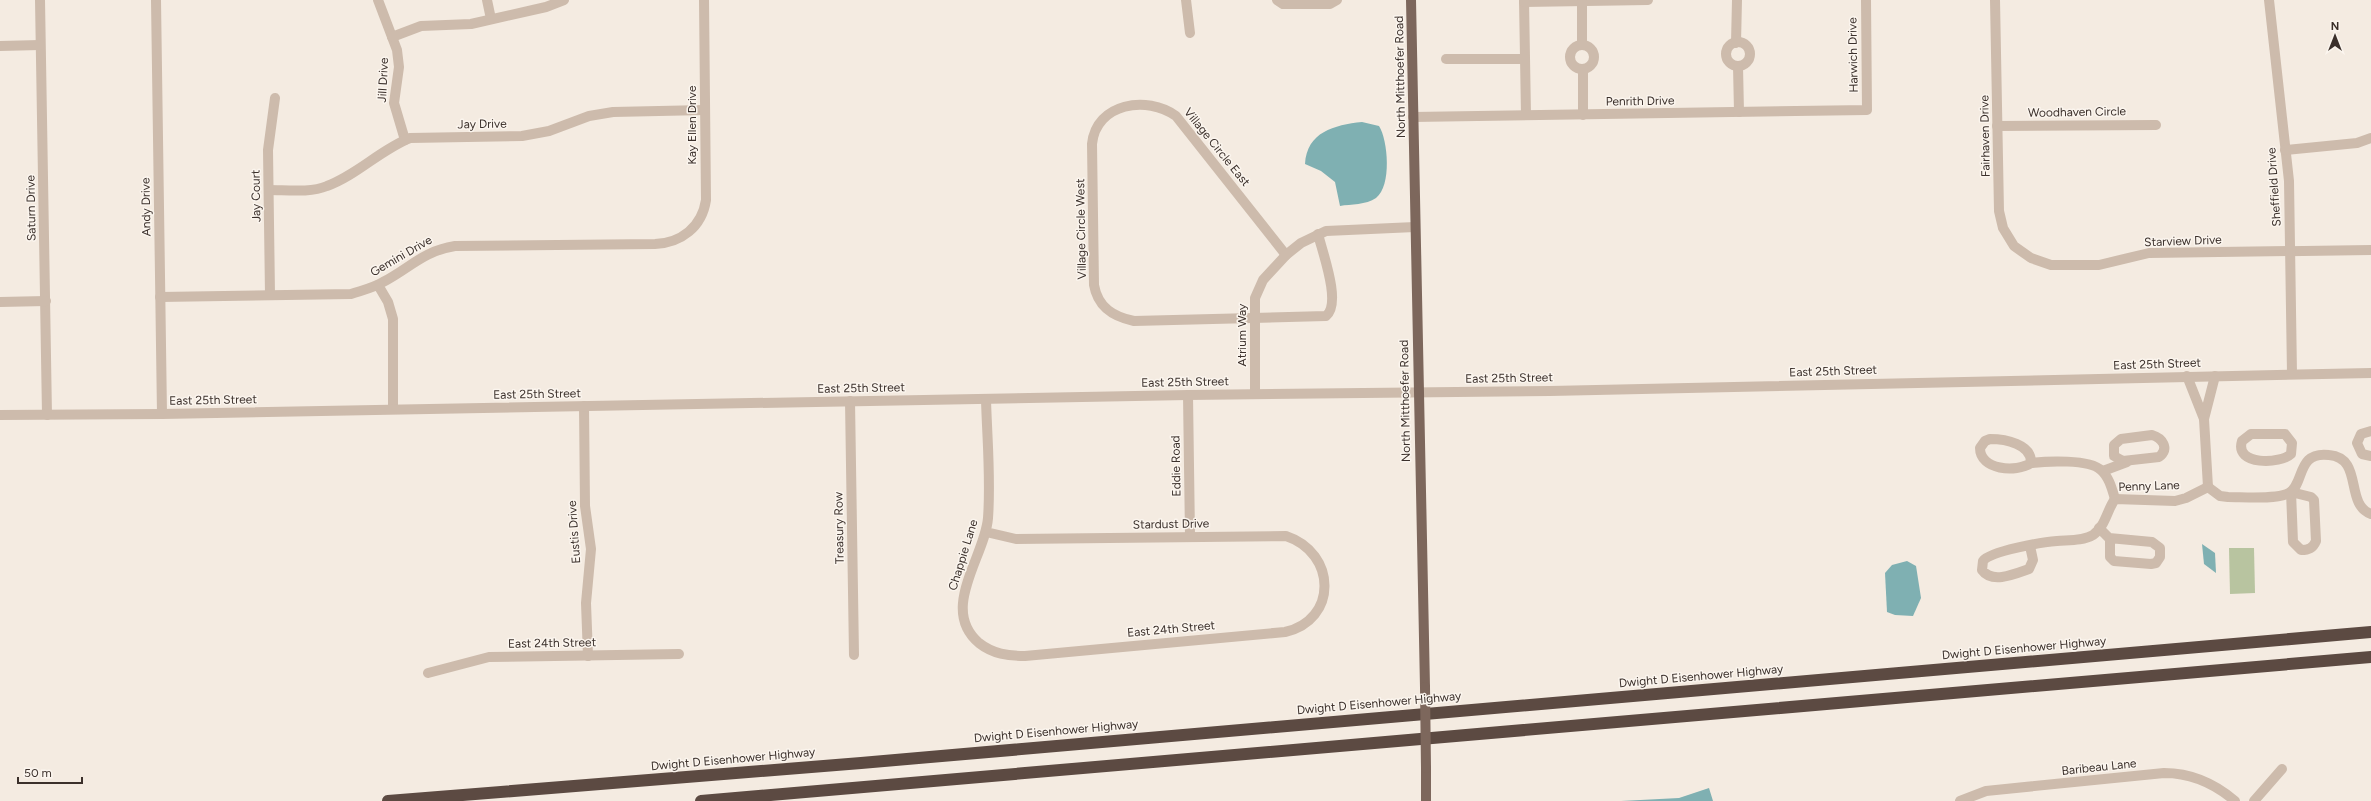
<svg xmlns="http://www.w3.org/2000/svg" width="2371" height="801" font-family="Figtree,sans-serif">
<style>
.green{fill:#b8c4a0}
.water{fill:#7fb0b2}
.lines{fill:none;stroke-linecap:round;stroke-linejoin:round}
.minor{stroke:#cdbbac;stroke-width:10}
.major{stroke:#7d675c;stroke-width:10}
.highway{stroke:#5c4a42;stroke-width:12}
.major-bridge{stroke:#7d675c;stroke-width:10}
.labels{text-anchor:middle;stroke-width:3;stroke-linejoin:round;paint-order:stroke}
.street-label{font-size:12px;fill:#3b302b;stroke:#fbf5ee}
</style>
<rect width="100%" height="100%" fill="#f4ebe1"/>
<!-- green -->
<path class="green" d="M 2229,548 L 2254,548 L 2255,593 L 2230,594 Z"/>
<!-- water -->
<g class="water">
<path d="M 1362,122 L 1379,126 C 1388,140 1392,186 1376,198 C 1366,205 1351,204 1340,206 L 1335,182 L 1321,171 L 1305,164 C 1307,132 1334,125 1362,122 Z"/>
<path d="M 2202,544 L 2215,553 L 2216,573 L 2204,564 Z"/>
<path d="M 1907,561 L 1916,566 L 1921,598 L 1913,616 L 1895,615 L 1887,612 L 1885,573 L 1892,565 Z"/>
<path d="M 1709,788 L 1713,801 L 1621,801 L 1679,798 Z"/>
</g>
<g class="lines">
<!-- minor -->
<g class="minor">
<path d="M 40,0 L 47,415"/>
<path d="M 156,0 L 162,414"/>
<path d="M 378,0 L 397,50 L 399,67 L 394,103 L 405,140"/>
<path d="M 487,0 L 491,19"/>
<path d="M 1186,0 L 1190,33"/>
<path d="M 1277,0 L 1283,4 L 1330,4 L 1337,0"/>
<path d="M 1524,0 L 1526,115"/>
<path d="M 1995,0 L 1999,211 L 2003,228 L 2014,246 L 2031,258 L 2051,265 L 2099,265 L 2149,253 L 2371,250"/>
<path d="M 2269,0 L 2289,181 L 2292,374"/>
<path d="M 1524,2 L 1648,0"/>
<path d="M 392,37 L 421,26 L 471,24 L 546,7 L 564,0"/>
<circle cx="1738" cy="54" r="12"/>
<path d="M 1736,43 L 1737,0"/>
<path d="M 1582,45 L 1582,1"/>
<circle cx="1582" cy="57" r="12"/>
<path d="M 0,46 L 40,45"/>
<path d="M 1446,59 L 1525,59"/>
<path d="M 1738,66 L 1739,112"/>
<path d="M 1583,69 L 1583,115"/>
<path d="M 1413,117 L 1867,110 L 1866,0"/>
<path d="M 1997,126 L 2156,125"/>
<path d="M 2285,150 L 2357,143 L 2371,138"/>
<path d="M 269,190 C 287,190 310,193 327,186 C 357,175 380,150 410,138 L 522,136 L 549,131 L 589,116 L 613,112 L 705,110"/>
<path d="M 1286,255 L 1176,116 C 1147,95 1096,103 1092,144 L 1094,285 C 1098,308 1114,317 1134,321 L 1326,316 C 1342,304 1322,251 1318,234"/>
<path d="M 378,285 L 388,302 L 393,319 L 393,409"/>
<path d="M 270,295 L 268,150 L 275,98"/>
<path d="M 160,297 L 351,294 C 363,290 373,288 383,282 C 410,268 423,251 455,246 L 655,244 C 681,243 702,227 706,200 L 704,0"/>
<path d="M 0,302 L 46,301"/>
<path d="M 2187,376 L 2204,419"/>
<path d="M 1255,394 L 1255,298 L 1263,280 L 1286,255 L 1301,243 L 1326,231 L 1415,227"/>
<path d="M 1188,395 L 1190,536"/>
<path d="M 850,401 L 854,655"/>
<path d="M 584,406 L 585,506 L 591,549 L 586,603 L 588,656"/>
<path d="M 0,415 L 162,414 L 1188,395 L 1550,391 L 2371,373"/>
<path d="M 2371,431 L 2361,434 L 2357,443 L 2362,454 L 2371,456"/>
<path d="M 2251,434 L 2285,434 L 2292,443 L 2291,454 C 2281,464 2234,466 2242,441 Z"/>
<path d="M 2152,435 C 2162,438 2170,448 2159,457 L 2123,461 L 2114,456 L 2114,445 L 2121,439 Z"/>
<path d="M 1990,439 C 2005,439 2032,444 2031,463 C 2016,473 1980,470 1980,448 L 1985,441 Z"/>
<path d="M 2031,463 C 2047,461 2089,459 2101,470 C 2109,477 2112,489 2115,499"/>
<path d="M 2103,471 L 2127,462"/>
<path d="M 2208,487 L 2204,419 L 2215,376"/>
<path d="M 2291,492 L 2311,497 L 2314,500 L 2316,541 C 2313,548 2309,550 2301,550 L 2293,542 Z"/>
<path d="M 2099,528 L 2109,538 L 2152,542 L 2160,548 L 2160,557 L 2156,563 L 2151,564 L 2114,561 L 2110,557 L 2110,538"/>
<path d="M 986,532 L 1016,539 L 1286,536 C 1337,553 1338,620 1285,632 L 1025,656 C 1008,656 993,654 979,643 C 939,609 985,557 988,518 C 991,478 987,438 986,399"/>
<path d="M 2030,546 L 2033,560 L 2029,569 C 2015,574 1992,584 1982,570 L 1983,561 C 1990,551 2043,542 2057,541 C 2068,540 2083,541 2093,535 C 2105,527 2107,510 2115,499 L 2175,501 L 2186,498 L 2208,487 L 2220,496 L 2228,497 C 2244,497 2276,500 2289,493 C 2305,484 2296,451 2329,455 C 2364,458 2344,504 2371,514"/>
<path d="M 428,673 L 489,657 L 679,654"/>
<path d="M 1960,801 L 1986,791 L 2164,773 C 2192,773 2214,783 2235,801"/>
<path d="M 2254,801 L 2282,769"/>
</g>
<!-- major -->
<g class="major">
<path d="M 1411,0 L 1425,687"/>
<path d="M 1426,768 L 1426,801"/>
</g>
<!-- highway -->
<g class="highway">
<path d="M 388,801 L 861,763 L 2371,632"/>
<path d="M 701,801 L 2371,657"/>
</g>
<!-- major-bridge -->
<path class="major-bridge" d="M 1425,687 L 1426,768"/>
</g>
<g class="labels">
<!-- street labels -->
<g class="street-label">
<text transform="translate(1853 55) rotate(-91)" y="4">Harwich Drive</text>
<text transform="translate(1400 77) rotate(-91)" y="4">North Mitthoefer Road</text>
<text transform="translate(383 80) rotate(-87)" y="4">Jill Drive</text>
<text transform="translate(1640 101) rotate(-1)" y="4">Penrith Drive</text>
<text transform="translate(2077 112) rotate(-1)" y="4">Woodhaven Circle</text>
<text transform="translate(482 124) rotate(-1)" y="4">Jay Drive</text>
<text transform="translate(692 125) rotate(-90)" y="4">Kay Ellen Drive</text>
<text transform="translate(1985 136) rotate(-91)" y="4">Fairhaven Drive</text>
<text transform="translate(1217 147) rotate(51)" y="4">Village Circle East</text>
<text transform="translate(2274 187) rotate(-94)" y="4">Sheffield Drive</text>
<text transform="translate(256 196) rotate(-91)" y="4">Jay Court</text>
<text transform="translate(146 207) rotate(-91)" y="4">Andy Drive</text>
<text transform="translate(31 208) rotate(-91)" y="4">Saturn Drive</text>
<text transform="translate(1081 229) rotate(-91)" y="4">Village Circle West</text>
<text transform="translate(2183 241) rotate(-2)" y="4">Starview Drive</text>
<text transform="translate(401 256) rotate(-30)" y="4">Gemini Drive</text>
<text transform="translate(1242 335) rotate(-90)" y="4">Atrium Way</text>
<text transform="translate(2157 364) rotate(-2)" y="4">East 25th Street</text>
<text transform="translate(1833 371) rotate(-2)" y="4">East 25th Street</text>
<text transform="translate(1509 378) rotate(-1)" y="4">East 25th Street</text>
<text transform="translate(1185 382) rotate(-1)" y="4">East 25th Street</text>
<text transform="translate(861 388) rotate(-1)" y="4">East 25th Street</text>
<text transform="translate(537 394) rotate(-1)" y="4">East 25th Street</text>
<text transform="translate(213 400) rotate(-1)" y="4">East 25th Street</text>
<text transform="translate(1405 401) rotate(-91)" y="4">North Mitthoefer Road</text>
<text transform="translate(1176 466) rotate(-91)" y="4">Eddie Road</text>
<text transform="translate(2149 486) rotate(-2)" y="4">Penny Lane</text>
<text transform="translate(1171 524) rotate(-1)" y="4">Stardust Drive</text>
<text transform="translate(839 528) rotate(-91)" y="4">Treasury Row</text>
<text transform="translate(574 532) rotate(-94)" y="4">Eustis Drive</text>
<text transform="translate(963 555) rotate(-73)" y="4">Chappie Lane</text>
<text transform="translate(1171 629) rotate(-5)" y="4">East 24th Street</text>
<text transform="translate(552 643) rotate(-1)" y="4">East 24th Street</text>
<text transform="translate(2024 648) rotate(-5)" y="4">Dwight D Eisenhower Highway</text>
<text transform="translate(1701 676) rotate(-5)" y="4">Dwight D Eisenhower Highway</text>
<text transform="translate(1379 703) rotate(-5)" y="4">Dwight D Eisenhower Highway</text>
<text transform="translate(1056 731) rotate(-5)" y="4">Dwight D Eisenhower Highway</text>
<text transform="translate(733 759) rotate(-5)" y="4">Dwight D Eisenhower Highway</text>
<text transform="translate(2099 767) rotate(-6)" y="4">Baribeau Lane</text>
</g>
</g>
<!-- north arrow -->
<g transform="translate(2335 36)" stroke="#fbf5ee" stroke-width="3" paint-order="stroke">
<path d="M0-3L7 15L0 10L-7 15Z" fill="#3b302b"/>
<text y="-6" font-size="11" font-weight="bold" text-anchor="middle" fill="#3b302b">N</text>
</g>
<!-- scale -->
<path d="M18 777v6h64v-6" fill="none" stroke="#3b302b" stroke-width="2"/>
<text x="24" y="777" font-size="12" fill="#3b302b" stroke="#fbf5ee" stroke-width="3" paint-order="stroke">50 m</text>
</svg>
